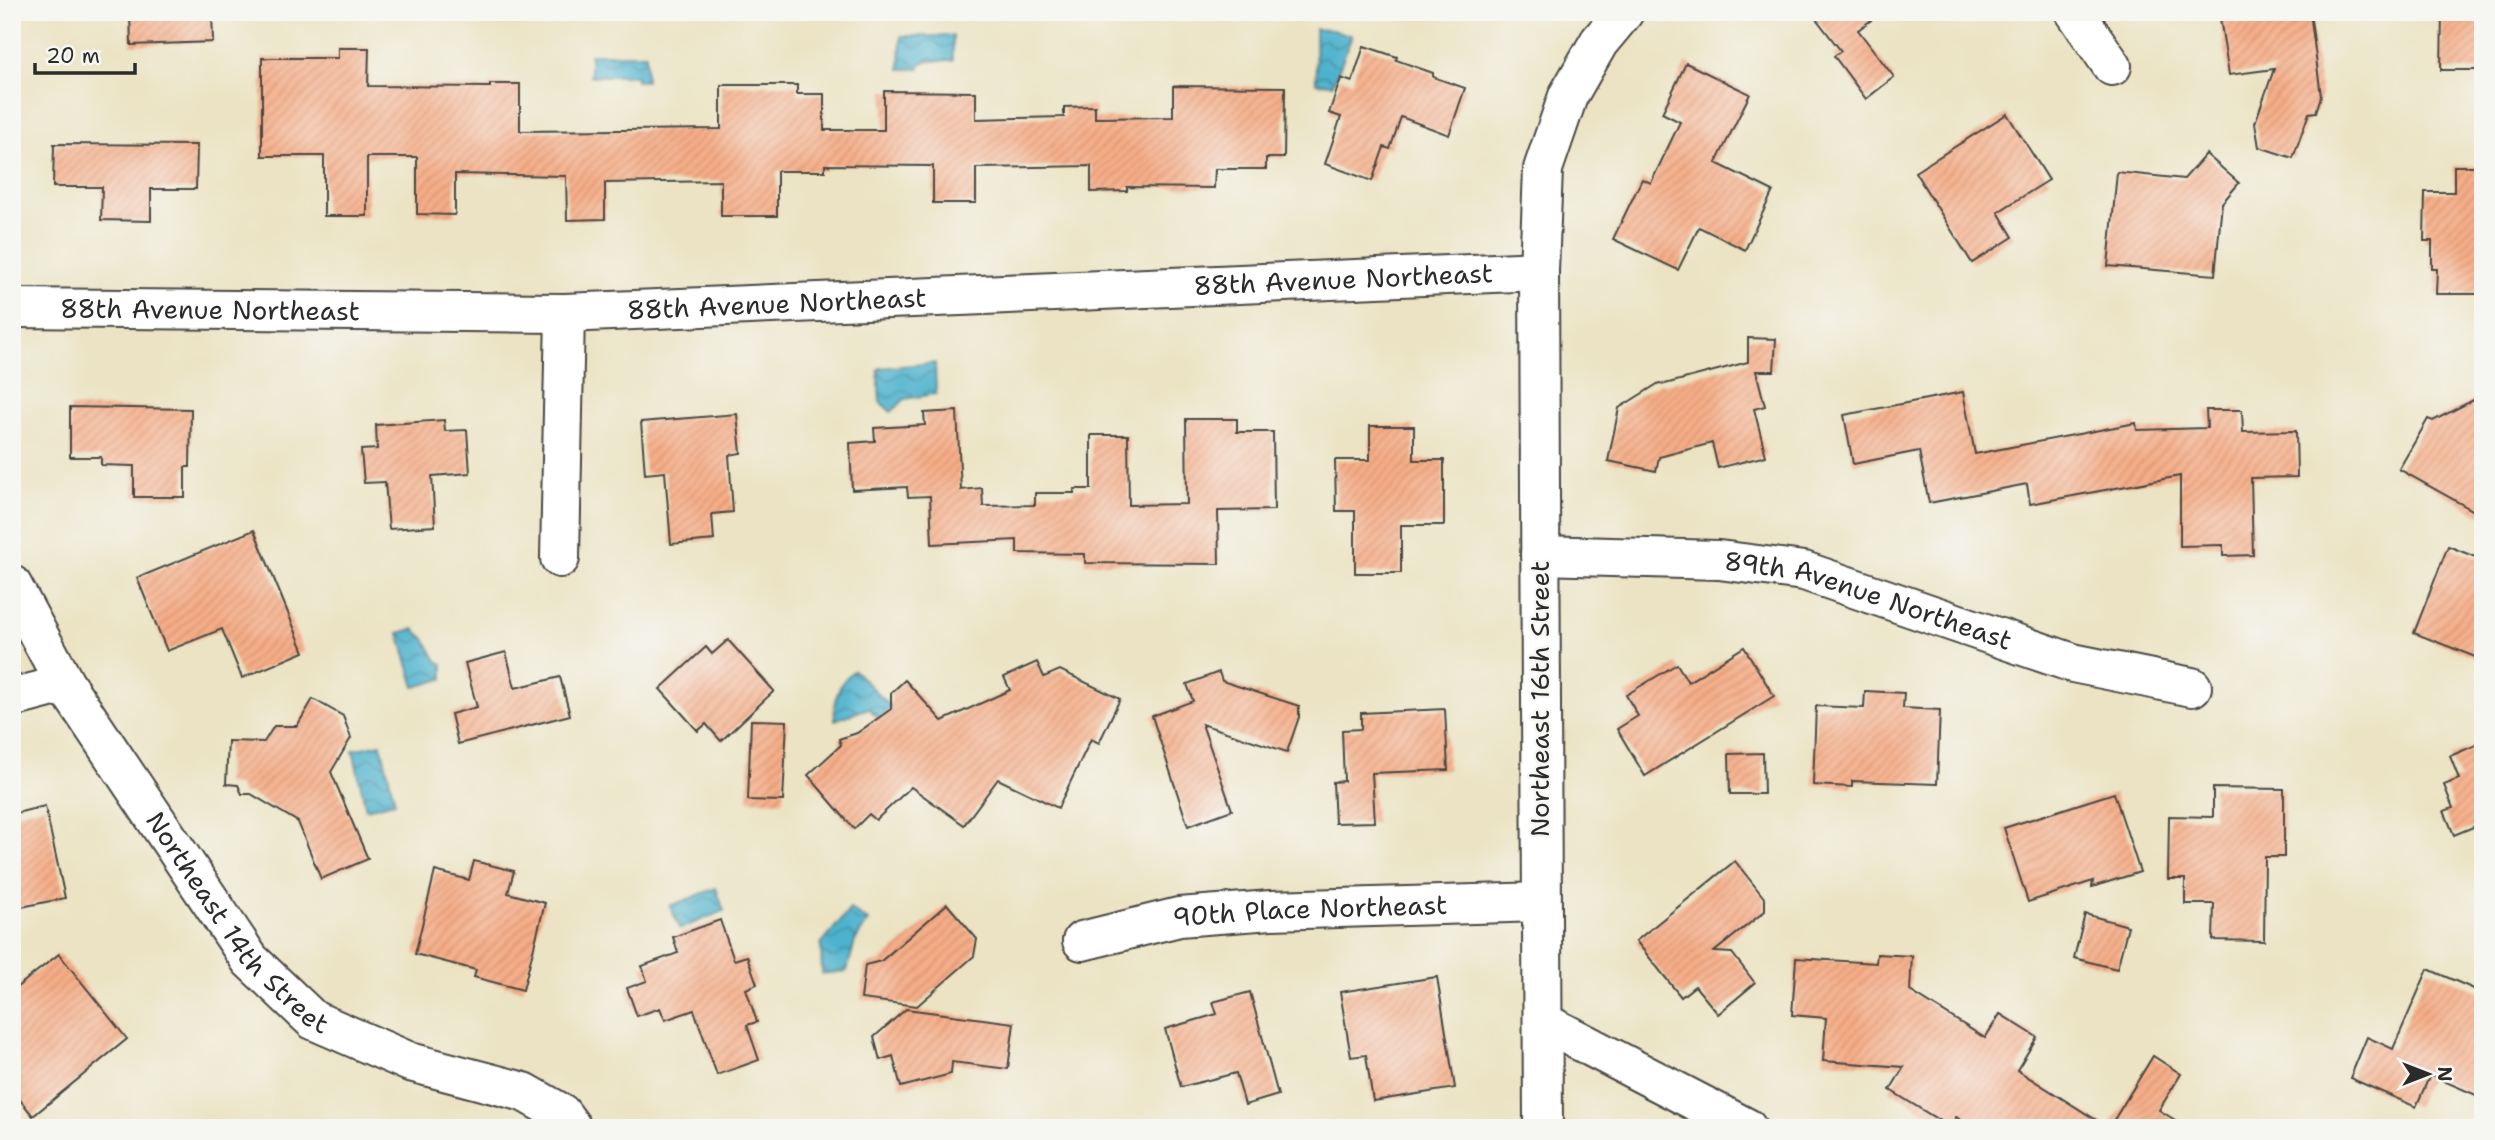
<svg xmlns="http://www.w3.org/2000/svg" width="2495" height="1140" font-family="'Shantell Sans',sans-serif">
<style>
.water{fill:url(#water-waves);stroke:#3c6e7c;stroke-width:2}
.building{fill:url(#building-hatch)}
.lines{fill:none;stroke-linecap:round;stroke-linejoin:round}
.minor-casing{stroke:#484742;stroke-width:42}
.minor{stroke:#fff;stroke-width:38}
.labels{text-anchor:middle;stroke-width:5;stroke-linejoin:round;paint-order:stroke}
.street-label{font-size:26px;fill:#2b2b2b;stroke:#f6f6f2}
</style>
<defs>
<pattern id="water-waves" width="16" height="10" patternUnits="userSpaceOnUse" patternTransform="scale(1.75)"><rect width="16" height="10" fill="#4eb2cd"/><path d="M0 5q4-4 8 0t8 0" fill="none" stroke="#4191a7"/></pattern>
<pattern id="building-hatch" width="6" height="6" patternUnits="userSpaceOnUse" patternTransform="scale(1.75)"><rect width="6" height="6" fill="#f6ad87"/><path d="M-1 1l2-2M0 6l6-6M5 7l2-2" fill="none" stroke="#d39575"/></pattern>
</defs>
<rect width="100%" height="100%" fill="#f6f6f2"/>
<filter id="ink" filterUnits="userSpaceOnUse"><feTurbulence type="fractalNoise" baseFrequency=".0143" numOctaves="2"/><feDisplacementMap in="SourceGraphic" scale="14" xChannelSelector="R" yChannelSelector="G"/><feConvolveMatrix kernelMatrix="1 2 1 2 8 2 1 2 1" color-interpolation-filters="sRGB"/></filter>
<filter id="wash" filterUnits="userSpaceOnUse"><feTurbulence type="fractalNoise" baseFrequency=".00686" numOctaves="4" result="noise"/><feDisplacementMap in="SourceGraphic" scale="28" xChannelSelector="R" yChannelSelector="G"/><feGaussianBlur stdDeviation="1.57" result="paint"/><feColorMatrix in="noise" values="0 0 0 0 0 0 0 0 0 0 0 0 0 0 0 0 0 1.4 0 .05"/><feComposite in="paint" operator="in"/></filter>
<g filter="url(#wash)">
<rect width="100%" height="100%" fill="#ebe3c3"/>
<!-- water -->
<g class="water">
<path d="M 1315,29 L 1332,30 L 1352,36 L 1333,84 L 1316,83 Z"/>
<path d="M 901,36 L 953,36 L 953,60 L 926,61 L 921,64 L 919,69 L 900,69 Z"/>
<path d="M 590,54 L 646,54 L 646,81 L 636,81 L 636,76 L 590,76 Z"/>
<path d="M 935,363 L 936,394 L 905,399 L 891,412 L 880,402 L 878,372 L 880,368 Z"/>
<path d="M 414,629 L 425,639 L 437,661 L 443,664 L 443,679 L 415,687 L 399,633 Z"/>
<path d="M 854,670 L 897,713 L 885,726 L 869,708 L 835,720 C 833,699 838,683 854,670 Z"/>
<path d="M 381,744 L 395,802 L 366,809 L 353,750 Z"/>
<path d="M 716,888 L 724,911 L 680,929 L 670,906 Z"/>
<path d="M 850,909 L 868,921 L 855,941 L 847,971 L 822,974 L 821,944 Z"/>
</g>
<g id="blocks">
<!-- building -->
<g class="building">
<path d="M 130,12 L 212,12 L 213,42 L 131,45 Z"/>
<path d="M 1811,12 L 1882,12 L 1858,30 L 1894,77 L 1866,99 L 1834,56 L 1841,51 Z"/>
<path d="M 2260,12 L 2310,12 L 2321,96 L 2316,112 L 2309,113 L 2293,158 L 2259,147 L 2255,123 L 2274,69 L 2229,75 L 2220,18 Z"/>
<path d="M 2442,12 L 2483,12 L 2483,70 L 2441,70 Z"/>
<path d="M 1364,46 L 1397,57 L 1396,60 L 1433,73 L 1433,77 L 1465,88 L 1449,135 L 1401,117 L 1390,149 L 1384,147 L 1372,181 L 1325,164 L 1341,117 L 1329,113 L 1341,78 L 1352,82 Z"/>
<path d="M 338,48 L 369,48 L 368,86 L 490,87 L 490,84 L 520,84 L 520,131 L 721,129 L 721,85 L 797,85 L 797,94 L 824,94 L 824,130 L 884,130 L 884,91 L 976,92 L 976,119 L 1064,117 L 1064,107 L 1095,106 L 1095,118 L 1173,117 L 1173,86 L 1285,87 L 1284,158 L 1266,158 L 1266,169 L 1215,169 L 1214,188 L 1127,187 L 1127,191 L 1091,192 L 1091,166 L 976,168 L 976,203 L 933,203 L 933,166 L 825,165 L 825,171 L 777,171 L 777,216 L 721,216 L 721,181 L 605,183 L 605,219 L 567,220 L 566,176 L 455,174 L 455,215 L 417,214 L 417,157 L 367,157 L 367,216 L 324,216 L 324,156 L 262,156 L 262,58 L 338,58 Z"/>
<path d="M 1686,63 L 1750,94 L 1716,163 L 1773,191 L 1745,250 L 1699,227 L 1678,270 L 1613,239 L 1642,179 L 1651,183 L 1680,122 L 1662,113 Z"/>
<path d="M 2007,114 L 2049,180 L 1998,212 L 2013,237 L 1972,263 L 1915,172 Z"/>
<path d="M 54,144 L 197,145 L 196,189 L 151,189 L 151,221 L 101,220 L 102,187 L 53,187 Z"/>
<path d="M 2206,154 L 2239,183 L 2222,203 L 2215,275 L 2108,266 L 2117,172 L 2184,179 Z"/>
<path d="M 2454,166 L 2483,166 L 2483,294 L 2436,294 L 2437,269 L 2432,269 L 2432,241 L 2424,241 L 2425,192 L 2454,192 Z"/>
<path d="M 1748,338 L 1776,339 L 1774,371 L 1756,371 L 1765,406 L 1754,409 L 1766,456 L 1718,468 L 1712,443 L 1659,457 L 1656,471 L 1608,461 L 1619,408 L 1659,383 L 1665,384 L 1748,362 Z"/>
<path d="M 1963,392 L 1975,454 L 2136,423 L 2137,430 L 2207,428 L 2206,410 L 2242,410 L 2243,432 L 2296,431 L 2297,477 L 2251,478 L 2253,555 L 2223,556 L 2223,545 L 2180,546 L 2180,476 L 2030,504 L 2027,484 L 1929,503 L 1919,451 L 1853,464 L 1844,415 Z"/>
<path d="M 2483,395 L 2483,516 L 2399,469 L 2428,419 L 2433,421 Z"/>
<path d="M 70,407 L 191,409 L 190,467 L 185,467 L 185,497 L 134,497 L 134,466 L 101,465 L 101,457 L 70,457 Z"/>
<path d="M 957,411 L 961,490 L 982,488 L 983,506 L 1035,505 L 1035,493 L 1074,493 L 1074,489 L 1091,489 L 1091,435 L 1128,435 L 1129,505 L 1187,504 L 1186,419 L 1237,419 L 1237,432 L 1273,432 L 1274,510 L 1218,511 L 1219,564 L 1085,563 L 1085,554 L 1017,553 L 1017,540 L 932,544 L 930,496 L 908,497 L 907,487 L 852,490 L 850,443 L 875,441 L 874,428 L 925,425 L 924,413 Z"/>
<path d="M 737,414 L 741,453 L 729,455 L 733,512 L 712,514 L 714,540 L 671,544 L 665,472 L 645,474 L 641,422 Z"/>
<path d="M 444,420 L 445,431 L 467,430 L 470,473 L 432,476 L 435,526 L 389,529 L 385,482 L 364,483 L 361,450 L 377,449 L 376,425 Z"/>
<path d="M 1370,426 L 1414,426 L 1414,460 L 1444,460 L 1444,525 L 1401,525 L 1401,573 L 1355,573 L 1355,511 L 1336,511 L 1335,460 L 1370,460 Z"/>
<path d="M 254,530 L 304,652 L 242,678 L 222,629 L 167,651 L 137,578 Z"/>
<path d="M 2448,546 L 2483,560 L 2483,660 L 2414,633 Z"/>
<path d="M 728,640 L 774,691 L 721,741 L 706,724 L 698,731 L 660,689 L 706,647 L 712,654 Z"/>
<path d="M 1744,647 L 1774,696 L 1645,776 L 1617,729 L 1638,716 L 1626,695 L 1677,664 L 1688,682 Z"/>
<path d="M 506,652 L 515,688 L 560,677 L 570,715 L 458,744 L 451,714 L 477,707 L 465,663 Z"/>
<path d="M 1037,662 L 1044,677 L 1060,670 L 1120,699 L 1099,743 L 1091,739 L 1058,808 L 998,779 L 964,825 L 911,787 L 876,820 L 869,814 L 854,829 L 808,775 L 841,745 L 839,739 L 857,733 L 891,709 L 891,693 L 905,680 L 942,721 L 1010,690 L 1004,677 Z"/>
<path d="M 1219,672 L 1222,681 L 1299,706 L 1299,717 L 1287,752 L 1202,724 L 1232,810 L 1188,826 L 1152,716 L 1193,701 L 1187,684 Z"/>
<path d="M 1865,691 L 1904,693 L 1903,708 L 1940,710 L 1937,784 L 1852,781 L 1852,787 L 1813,785 L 1816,706 L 1864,708 Z"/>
<path d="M 313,699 L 343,716 L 351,738 L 331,772 L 368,859 L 321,879 L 298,822 L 251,794 L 242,794 L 238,785 L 226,784 L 228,741 L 264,742 L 274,726 L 297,726 Z"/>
<path d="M 1445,709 L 1448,770 L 1372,773 L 1375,822 L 1335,823 L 1333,782 L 1344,781 L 1342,730 L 1361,729 L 1361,713 Z"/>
<path d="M 751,720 L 787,721 L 783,801 L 748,800 Z"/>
<path d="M 2483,742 L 2483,834 L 2478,825 L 2454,835 L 2444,811 L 2453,808 L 2444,785 L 2459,779 L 2450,756 Z"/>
<path d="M 1763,753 L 1764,794 L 1730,794 L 1729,754 Z"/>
<path d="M 2213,788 L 2284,789 L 2284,857 L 2265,857 L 2264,941 L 2213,940 L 2214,904 L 2185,904 L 2185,879 L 2168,879 L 2169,816 L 2213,817 Z"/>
<path d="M 2114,793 L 2140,872 L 2092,887 L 2093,881 L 2028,902 L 2004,828 Z"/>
<path d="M 45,806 L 65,898 L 12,909 L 12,814 Z"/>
<path d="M 474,861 L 514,871 L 508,893 L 545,903 L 523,990 L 474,977 L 476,970 L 415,954 L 435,871 L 469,880 Z"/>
<path d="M 1735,861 L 1765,899 L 1765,911 L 1714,952 L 1732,953 L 1755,983 L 1718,1014 L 1695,986 L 1681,997 L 1636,941 Z"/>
<path d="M 947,904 L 977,939 L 974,956 L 917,1006 L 861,999 L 865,965 L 881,961 Z"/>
<path d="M 2085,914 L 2128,926 L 2117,969 L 2074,958 Z"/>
<path d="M 720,920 L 734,960 L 747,956 L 757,984 L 746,989 L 757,1022 L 747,1025 L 759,1060 L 717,1075 L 694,1010 L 665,1020 L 660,1008 L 637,1016 L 627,988 L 647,981 L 642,966 L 678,953 L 673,937 Z"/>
<path d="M 59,954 L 127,1039 L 33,1116 L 12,1090 L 12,991 Z"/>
<path d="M 1877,954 L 1912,956 L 1910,991 L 1985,1038 L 2000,1014 L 2037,1037 L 2017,1070 L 2109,1128 L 2153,1056 L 2181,1074 L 2159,1110 L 2188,1128 L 1973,1128 L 1956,1117 L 1950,1127 L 1890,1090 L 1904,1067 L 1823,1061 L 1826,1018 L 1792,1015 L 1796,958 L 1876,963 Z"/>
<path d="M 2428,969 L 2483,993 L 2483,1098 L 2430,1075 L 2416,1107 L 2350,1078 L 2367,1037 L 2393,1049 Z"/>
<path d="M 1437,977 L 1455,1088 L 1373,1101 L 1366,1055 L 1351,1057 L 1340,992 Z"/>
<path d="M 1250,992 L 1278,1095 L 1245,1105 L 1236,1073 L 1181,1087 L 1165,1029 L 1217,1014 L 1213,1002 Z"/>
<path d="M 906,1009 L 1014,1023 L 1008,1069 L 952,1062 L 951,1074 L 901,1087 L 893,1056 L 880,1060 L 874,1037 Z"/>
</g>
</g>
</g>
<g filter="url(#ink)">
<use href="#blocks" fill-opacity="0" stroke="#484742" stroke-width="2"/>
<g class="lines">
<defs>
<g id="minor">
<path d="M 2075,12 L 2112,66"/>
<path id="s1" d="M 12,308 L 565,313 L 1539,271"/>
<path id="s2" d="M 1540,555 L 1719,560 L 1804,571 L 2073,663 L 2192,687"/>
<path d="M 560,558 L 565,313"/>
<path id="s3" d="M 12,585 L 65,684 L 250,960 L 313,1020 L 410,1062 L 524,1092 L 561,1113 L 572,1128"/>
<path d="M 12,698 L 65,684"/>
<path id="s4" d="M 1082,941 L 1179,917 L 1271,910 L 1541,902"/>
<path d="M 1543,1022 L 1747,1128"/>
<path d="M 1543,1128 L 1539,271 L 1543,169 L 1568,96 L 1599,42 L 1624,12"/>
</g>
</defs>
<!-- minor casing -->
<use href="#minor" class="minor-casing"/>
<!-- minor -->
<use href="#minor" class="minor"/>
</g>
</g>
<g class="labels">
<!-- street labels -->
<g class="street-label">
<text dy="9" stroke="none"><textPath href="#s1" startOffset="1332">88th Avenue Northeast</textPath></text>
<text dy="9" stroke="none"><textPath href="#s1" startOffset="765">88th Avenue Northeast</textPath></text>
<text dy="9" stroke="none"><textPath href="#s1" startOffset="198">88th Avenue Northeast</textPath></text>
<text dy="9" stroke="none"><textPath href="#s2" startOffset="334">89th Avenue Northeast</textPath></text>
<text transform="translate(1540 699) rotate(-90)" y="9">Northeast 16th Street</text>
<text dy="9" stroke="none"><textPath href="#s4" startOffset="231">90th Place Northeast</textPath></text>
<text dy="9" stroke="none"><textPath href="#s3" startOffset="408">Northeast 14th Street</textPath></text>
</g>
</g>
<!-- margin -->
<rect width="2495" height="1140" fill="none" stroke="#f6f6f2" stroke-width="42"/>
<!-- north arrow -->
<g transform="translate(2428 1074) rotate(90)" stroke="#f6f6f2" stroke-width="5" paint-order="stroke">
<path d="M0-5L12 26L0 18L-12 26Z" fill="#2b2b2b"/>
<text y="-10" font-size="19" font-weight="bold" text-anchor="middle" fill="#2b2b2b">N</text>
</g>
<!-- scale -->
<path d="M35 63v10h100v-10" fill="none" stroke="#2b2b2b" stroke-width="3.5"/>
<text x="46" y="63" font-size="21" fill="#2b2b2b" stroke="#f6f6f2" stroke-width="5" paint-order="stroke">20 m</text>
</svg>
